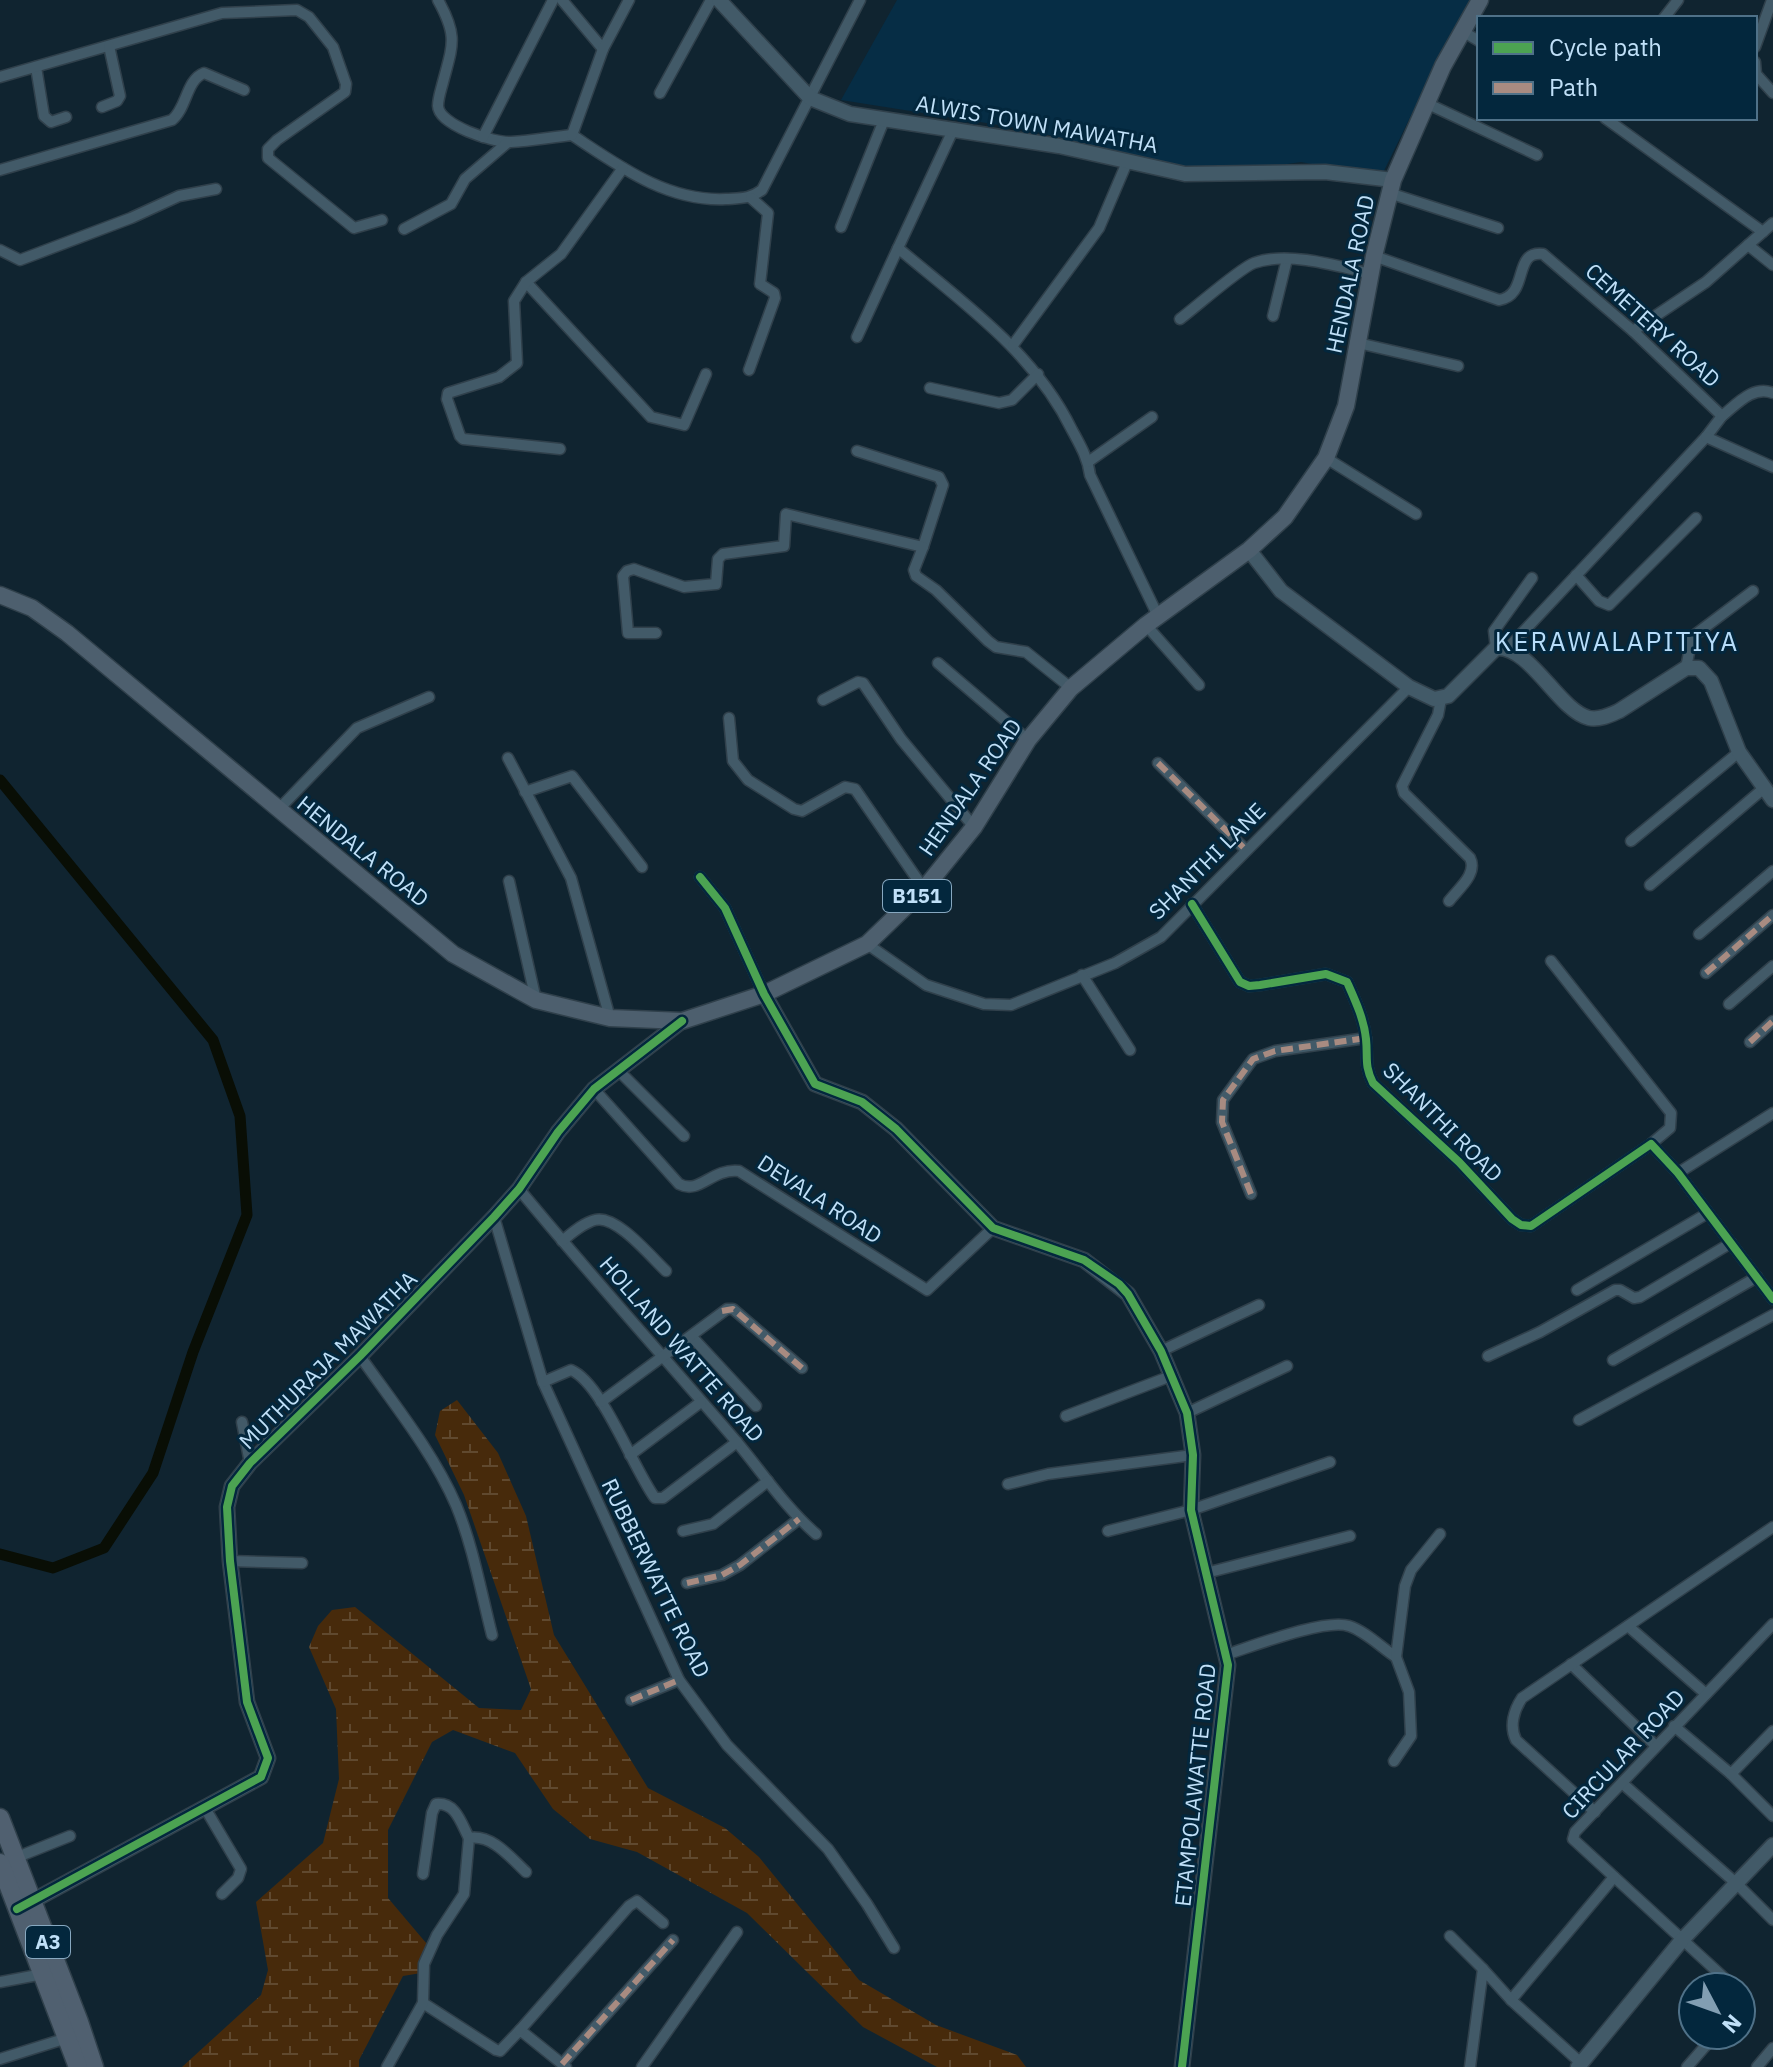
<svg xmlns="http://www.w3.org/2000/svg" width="1773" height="2067" font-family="'IBM Plex Sans',sans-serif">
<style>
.built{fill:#062d45}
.wetland{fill:url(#wetland-marsh)}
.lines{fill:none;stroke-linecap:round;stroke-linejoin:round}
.canal{stroke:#090e05;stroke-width:11}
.minor-casing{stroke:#30404b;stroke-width:13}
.tertiary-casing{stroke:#30404b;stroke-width:17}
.primary-casing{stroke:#30404b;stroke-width:19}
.trunk-casing{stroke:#30404b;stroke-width:21}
.minor{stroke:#425a68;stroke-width:10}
.tertiary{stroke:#425a68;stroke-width:14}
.primary{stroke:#4d5f6e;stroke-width:16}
.trunk{stroke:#506070;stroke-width:18}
.quiet{stroke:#a88b81;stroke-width:6;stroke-dasharray:12 6;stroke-linecap:butt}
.cycleway-casing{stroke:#03273d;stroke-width:13}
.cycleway{stroke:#4ca352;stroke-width:8}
.labels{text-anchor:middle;stroke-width:6;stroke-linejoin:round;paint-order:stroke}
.shield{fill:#03273d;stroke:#87a8c0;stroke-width:2}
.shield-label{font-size:20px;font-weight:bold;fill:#c0e0f8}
.street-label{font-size:22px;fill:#c0e0f8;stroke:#03273d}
.quarter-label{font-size:26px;letter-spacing:2px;fill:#b7ddfa;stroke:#03273d}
</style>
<defs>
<pattern id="wetland-marsh" width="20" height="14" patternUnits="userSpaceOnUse" patternTransform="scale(2)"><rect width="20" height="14" fill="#472a0b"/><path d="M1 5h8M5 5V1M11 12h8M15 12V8" fill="none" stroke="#60492f"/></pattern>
</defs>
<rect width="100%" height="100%" fill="#102430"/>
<!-- built -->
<path class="built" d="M 897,0 L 1472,0 L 1442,52 L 1381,177 L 1301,162 L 1238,171 L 1176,169 L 1030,130 L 841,100 Z"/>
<!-- wetland -->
<path class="wetland" d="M 457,1400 L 498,1453 L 526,1516 L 554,1635 L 648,1788 L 725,1828 L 759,1857 L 859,1980 L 936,2025 L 1017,2055 L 1026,2067 L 937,2067 L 863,2027 L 747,1913 L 637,1852 L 590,1839 L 553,1809 L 515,1753 L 453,1730 L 432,1742 L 388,1830 L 388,1898 L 432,1950 L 427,1972 L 403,1976 L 359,2060 L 359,2067 L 182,2067 L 261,1995 L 268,1970 L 256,1902 L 323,1843 L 339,1779 L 336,1709 L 309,1647 L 318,1626 L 332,1610 L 355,1607 L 479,1708 L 521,1710 L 531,1689 L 464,1495 L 435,1435 L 440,1411 Z"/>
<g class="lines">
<!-- canal -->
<path class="canal" d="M 0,780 L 213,1040 L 240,1116 L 247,1215 L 193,1352 L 153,1473 L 104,1548 L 53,1568 L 0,1554"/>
<defs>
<g id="minor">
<path d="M 438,0 C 458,36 453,44 443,82 C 441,90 438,98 438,106 C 439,125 493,143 511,142 C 531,141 552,137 572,135 C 619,166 667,202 726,199 C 741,198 750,199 762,190 L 860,0"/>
<path d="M 562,0 L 603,49"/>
<path d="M 1664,18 L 1678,0"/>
<path d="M 1462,31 L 1479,41"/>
<path d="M 1755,47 L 1772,0"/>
<path d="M 1755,62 L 1756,74 L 1773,93"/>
<path d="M 36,67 L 44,116 L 51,122 L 66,117"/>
<path d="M 0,77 L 222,13 L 297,10 L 309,17 L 333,47 L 346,84 L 345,92 L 277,140 L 268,149 L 268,158 L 354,228 L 382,220"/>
<path d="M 660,93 L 711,0"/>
<path d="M 1426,103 L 1537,155"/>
<path d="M 102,107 L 117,101 L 120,96 L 109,46"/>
<path d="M 1605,118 L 1763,232"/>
<path d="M 954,128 L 898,248 C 963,303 1034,352 1072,430 C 1080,445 1088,458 1090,475 L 1158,616"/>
<path d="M 572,135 L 603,49 L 629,0"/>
<path d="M 483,137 L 553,0"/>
<path d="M 0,170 L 172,120 C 187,108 186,80 204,73 L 244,90"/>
<path d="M 1389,193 L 1498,228"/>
<path d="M 841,227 L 884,120"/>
<path d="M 404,229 L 451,204 L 465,179 L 507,143"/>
<path d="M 1748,245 L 1773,265"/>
<path d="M 0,250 L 20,260 L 131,218 L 179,196 L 216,189"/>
<path d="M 1374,256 L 1499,300 C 1530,295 1512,250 1543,254 L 1633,331 L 1722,416 L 1706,437 L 1507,649"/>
<path d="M 526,282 L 651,417 L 684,425 L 706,374"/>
<path d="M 1273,316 L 1287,259"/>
<path d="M 1180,319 C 1196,307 1240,268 1254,263 C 1288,251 1338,266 1371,274"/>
<path d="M 1633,331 L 1706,282 L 1773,223"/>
<path d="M 857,337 L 898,248"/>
<path d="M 1358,343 L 1458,366"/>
<path d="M 1013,345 L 1099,228 L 1128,160"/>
<path d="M 749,370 L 775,298 L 774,293 L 760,284 L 768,213 L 751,198"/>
<path d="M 930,388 L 999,403 L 1012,400 L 1038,374"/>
<path d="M 1722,416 C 1737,404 1753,385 1773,393"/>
<path d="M 1706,437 L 1773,467"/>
<path d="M 560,449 L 463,439 L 460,436 L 447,399 L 448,393 L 499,377 L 517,363 L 514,301 L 526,282 L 561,254 L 623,168"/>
<path d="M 857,451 L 939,477 L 943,485 L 923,547"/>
<path d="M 1326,458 L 1416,514"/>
<path d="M 1088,462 L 1152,417"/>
<path d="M 1576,575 L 1599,601 L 1609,605 L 1696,518"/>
<path d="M 1146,625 L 1199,685"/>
<path d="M 656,633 L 628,633 L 623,576 L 627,571 L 634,569 L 684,587 L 716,584 L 718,559 L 723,554 L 784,546 L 786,514 L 923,547 L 914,570 L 916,576 L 936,590 L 988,641 L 996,647 L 1026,652 L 1071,688"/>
<path d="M 1496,648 L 1494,631 L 1532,578"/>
<path d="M 938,663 L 1028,740"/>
<path d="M 1686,668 L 1692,637 L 1753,591"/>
<path d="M 1441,699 L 1438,715 L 1402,786 L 1404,793 L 1470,858 C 1478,874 1458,889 1449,901"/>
<path d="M 823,700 L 858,682 L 863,683 L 901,739 L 974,827"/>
<path d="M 729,718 L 733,761 L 748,780 L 794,809 L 802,811 L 845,787 L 855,789 L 924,889"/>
<path d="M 508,758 L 571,878 L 610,1018"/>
<path d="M 1158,763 L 1246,850"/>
<path d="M 525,792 L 572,776 L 642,867"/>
<path d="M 278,810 L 357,728 L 429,697"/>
<path d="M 1631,841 L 1739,752"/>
<path d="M 700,877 L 725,908 L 764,994"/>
<path d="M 509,881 L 536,1000"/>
<path d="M 1650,885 L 1763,789"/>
<path d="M 1192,904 L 1240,982 L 1249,986 L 1260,985 L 1326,974 L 1347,982 C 1355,1000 1364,1019 1366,1039 C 1368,1058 1364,1065 1373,1083 L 1459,1162 L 1512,1219 L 1521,1225 L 1531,1226 L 1651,1144 L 1678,1173 L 1773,1299"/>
<path d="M 1699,934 L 1773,871"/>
<path d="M 867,944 L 926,985 L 984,1004 L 1011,1005 L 1115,963 L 1161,937 L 1409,687"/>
<path d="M 1551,961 L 1671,1113 L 1670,1128 L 1651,1144"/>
<path d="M 1706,973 L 1773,915"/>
<path d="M 1082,975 L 1130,1050"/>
<path d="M 1729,1004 L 1773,966"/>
<path d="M 1750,1042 L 1773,1021"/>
<path d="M 618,1070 L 684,1136"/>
<path d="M 594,1089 L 679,1184 C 700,1195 711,1168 739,1171 L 927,1290 L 993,1228"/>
<path d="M 1678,1173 L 1773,1113"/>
<path d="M 519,1189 C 590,1275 664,1357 736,1441 C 762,1472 785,1507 816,1534"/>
<path d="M 1251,1194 L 1222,1122 L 1223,1100 L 1253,1059 L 1275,1051 L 1366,1038"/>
<path d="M 494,1217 L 543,1382 L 679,1680 L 727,1745 L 828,1849 L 867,1904 L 894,1948"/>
<path d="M 562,1241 C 572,1233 583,1223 595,1220 C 616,1214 651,1257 666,1271"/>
<path d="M 1577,1290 L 1708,1213"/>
<path d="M 692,1337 L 756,1406"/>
<path d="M 1161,1351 L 1259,1305"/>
<path d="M 360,1356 C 393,1403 433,1452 456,1505 C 473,1546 481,1592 492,1635"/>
<path d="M 1488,1356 L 1540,1332 L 1615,1290 L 1620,1290 L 1634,1298 L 1640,1297 L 1731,1243"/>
<path d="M 1613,1360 L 1757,1277"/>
<path d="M 543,1382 L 571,1370 C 602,1383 633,1468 655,1498 L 663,1498 L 737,1442"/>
<path d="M 601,1402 L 727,1309 L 733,1309 L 802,1368"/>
<path d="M 1187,1413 L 1287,1366"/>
<path d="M 1066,1416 L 1171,1376"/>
<path d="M 1579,1420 L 1773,1315"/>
<path d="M 242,1422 L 250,1463"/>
<path d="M 630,1455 L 701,1402"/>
<path d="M 1008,1484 L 1048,1474 L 1193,1455"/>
<path d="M 683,1531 L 713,1524 L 768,1481"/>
<path d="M 1108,1531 L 1191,1510 L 1330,1462"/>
<path d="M 230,1561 L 302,1563"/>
<path d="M 1206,1573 L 1350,1536"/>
<path d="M 687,1583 L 722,1575 L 740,1565 L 799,1519"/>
<path d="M 1628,1626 L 1706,1694"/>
<path d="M 1228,1654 C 1253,1646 1326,1618 1349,1626 C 1365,1631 1382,1648 1396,1657"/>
<path d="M 1571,1664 L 1656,1746"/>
<path d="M 631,1700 L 679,1680"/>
<path d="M 1674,1726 L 1731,1774 L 1773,1731"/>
<path d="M 1394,1761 L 1411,1736 L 1409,1692 L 1396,1657 L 1405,1586 L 1411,1570 L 1440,1534"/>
<path d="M 1731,1774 L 1773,1816"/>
<path d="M 1622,1783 L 1737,1884 L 1773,1920"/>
<path d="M 205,1808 L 241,1869 L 238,1878 L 222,1894"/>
<path d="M 1595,1812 L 1516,1740 C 1509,1726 1514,1710 1522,1698 L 1773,1527"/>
<path d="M 15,1858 L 70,1836"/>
<path d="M 423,1874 L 432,1813 L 436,1804 C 456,1802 461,1823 469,1838"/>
<path d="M 1450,1936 L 1483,1969"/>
<path d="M 0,1982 L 43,1974"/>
<path d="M 1734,1987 L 1573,1839 L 1575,1832 L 1773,1624"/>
<path d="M 1741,1994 L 1743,1998 L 1741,2004"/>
<path d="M 1511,2000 L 1614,1877"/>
<path d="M 423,2003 L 496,2050 L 500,2051 L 520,2030 L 566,2067"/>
<path d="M 520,2030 L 629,1906 L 637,1901 L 663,1923"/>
<path d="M 0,2059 L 67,2038"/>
<path d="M 562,2064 L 673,1940"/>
<path d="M 387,2067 L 423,2003 L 424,1964 L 437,1935 L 464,1894 L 469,1838 C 492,1834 510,1857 526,1872"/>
<path d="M 642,2067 L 737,1932"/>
<path d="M 1470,2067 L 1483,1969 L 1511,2000 L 1581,2063"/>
<path d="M 1687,2067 L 1715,2035"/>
<path d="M 1757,2067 L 1773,2048"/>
</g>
<g id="tertiary">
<path d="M 719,0 L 810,98 L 850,114 L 1059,146 L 1185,174 L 1325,172 L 1393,180"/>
<path d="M 1249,550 L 1281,591 L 1409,687 L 1434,699 L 1448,696 L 1496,648 C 1530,645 1559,711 1589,718 C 1600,720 1610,715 1619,711 L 1686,668 L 1699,668 L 1711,681 L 1739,752 L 1773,800"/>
<path d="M 764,994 L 815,1084 L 862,1102 L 896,1129 L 993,1228 L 1084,1260 L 1128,1294 L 1161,1351 L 1187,1413 L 1193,1455 L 1191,1510 L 1228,1665 L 1182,2067"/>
<path d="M 25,1905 L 261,1777 L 268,1758 L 247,1702 L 230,1561 L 227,1507 L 232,1486 L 250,1463 L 360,1356 L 494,1217 L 519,1189 L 558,1132 L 594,1089 L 682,1021"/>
<path d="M 1578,2067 L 1682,1940 L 1773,1845"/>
</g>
<path id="primary" d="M 0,595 L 32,608 L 67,633 L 453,954 L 536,1000 L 610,1018 L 682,1021 L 764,994 L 867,944 L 924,889 L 974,827 L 1028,740 L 1071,688 L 1146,625 L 1249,550 L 1285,517 L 1326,458 L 1346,406 L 1374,256 L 1393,180 L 1443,66 L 1480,0"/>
<g id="trunk">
<path d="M 0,1818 L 79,2022 L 94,2067"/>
<path d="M 0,1863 L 78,2067"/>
</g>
</defs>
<!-- minor casing -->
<use href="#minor" class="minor-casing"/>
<!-- tertiary casing -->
<use href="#tertiary" class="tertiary-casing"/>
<!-- primary casing -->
<use href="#primary" class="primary-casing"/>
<!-- trunk casing -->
<use href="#trunk" class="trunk-casing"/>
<!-- minor -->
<use href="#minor" class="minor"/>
<!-- tertiary -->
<use href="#tertiary" class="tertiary"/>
<!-- primary -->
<use href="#primary" class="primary"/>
<!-- trunk -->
<use href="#trunk" class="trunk"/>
<!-- quiet -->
<g class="quiet">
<path d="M 1158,763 L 1246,850"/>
<path d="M 1706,973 L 1773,915"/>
<path d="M 1750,1042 L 1773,1021"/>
<path d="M 1251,1194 L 1222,1122 L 1223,1100 L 1253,1059 L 1275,1051 L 1366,1038"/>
<path d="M 722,1311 L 733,1309 L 802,1368"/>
<path d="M 687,1583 L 722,1575 L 740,1565 L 799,1519"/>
<path d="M 631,1700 L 679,1680"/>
<path d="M 562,2064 L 673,1940"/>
</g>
<defs>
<g id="cycleway">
<path d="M 700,877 L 725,908 L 764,994 L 815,1084 L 862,1102 L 896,1129 L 993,1228 L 1084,1260 L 1119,1284 L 1128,1294 L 1161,1351 L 1187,1413 L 1193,1455 L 1191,1510 L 1228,1665 L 1182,2067"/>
<path d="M 1192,904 L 1240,982 L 1249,986 L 1260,985 L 1326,974 L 1347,982 C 1355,1000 1364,1019 1366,1039 C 1368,1058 1364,1065 1373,1083 L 1459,1162 L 1512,1219 L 1521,1225 L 1531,1226 L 1651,1144 L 1678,1173 L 1773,1299"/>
<path d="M 17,1909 L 261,1777 L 268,1758 L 247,1702 L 230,1561 L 227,1507 L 232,1486 L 250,1463 L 360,1356 L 494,1217 L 519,1189 L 558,1132 L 594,1089 L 682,1021"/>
</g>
</defs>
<!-- cycleway casing -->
<use href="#cycleway" class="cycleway-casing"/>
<!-- cycleway -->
<use href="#cycleway" class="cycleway"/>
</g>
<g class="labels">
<!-- shield labels -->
<g class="shield">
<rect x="883" y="880" width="68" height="32" rx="6"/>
<rect x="26" y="1926" width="44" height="32" rx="6"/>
</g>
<g class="shield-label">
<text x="917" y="903">B151</text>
<text x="48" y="1949">A3</text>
</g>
<!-- street labels -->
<g class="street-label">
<text transform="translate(1037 124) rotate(10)" y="8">ALWIS TOWN MAWATHA</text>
<text transform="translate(1350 274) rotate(-78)" y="8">HENDALA ROAD</text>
<text transform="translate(1653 325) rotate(42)" y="8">CEMETERY ROAD</text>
<text transform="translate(970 787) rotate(-55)" y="8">HENDALA ROAD</text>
<text transform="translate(363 851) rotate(39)" y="8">HENDALA ROAD</text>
<text transform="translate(1207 861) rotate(-45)" y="8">SHANTHI LANE</text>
<text transform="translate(1443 1122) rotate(45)" y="8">SHANTHI ROAD</text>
<text transform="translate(820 1199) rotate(33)" y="8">DEVALA ROAD</text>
<text transform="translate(682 1349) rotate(49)" y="8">HOLLAND WATTE ROAD</text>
<text transform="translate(328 1360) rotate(-45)" y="8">MUTHURAJA MAWATHA</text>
<text transform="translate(656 1578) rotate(64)" y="8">RUBBERWATTE ROAD</text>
<text transform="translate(1623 1754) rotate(-47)" y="8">CIRCULAR ROAD</text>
<text transform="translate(1195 1785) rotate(-84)" y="8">ETAMPOLAWATTE ROAD</text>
</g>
<!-- quarter labels -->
<g class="quarter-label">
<text x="1617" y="651">KERAWALAPITIYA</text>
</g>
</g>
<!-- legend -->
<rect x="1477" y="16" width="280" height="104" fill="#03273d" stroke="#4f7188" stroke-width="2"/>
<rect x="1493" y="42" width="40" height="12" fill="#4ca352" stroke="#4f7188" stroke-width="2"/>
<text x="1549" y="56" font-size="24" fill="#c0e0f8">Cycle path</text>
<rect x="1493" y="82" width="40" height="12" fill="#a88b81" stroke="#4f7188" stroke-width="2"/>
<text x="1549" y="96" font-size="24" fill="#c0e0f8">Path</text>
<!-- north arrow -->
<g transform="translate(1717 2011) rotate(131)"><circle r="38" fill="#03273d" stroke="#4f7188" stroke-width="2"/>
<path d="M0-6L14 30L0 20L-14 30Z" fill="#829eb2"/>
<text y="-12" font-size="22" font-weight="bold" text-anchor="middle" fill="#c0e0f8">N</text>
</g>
</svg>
